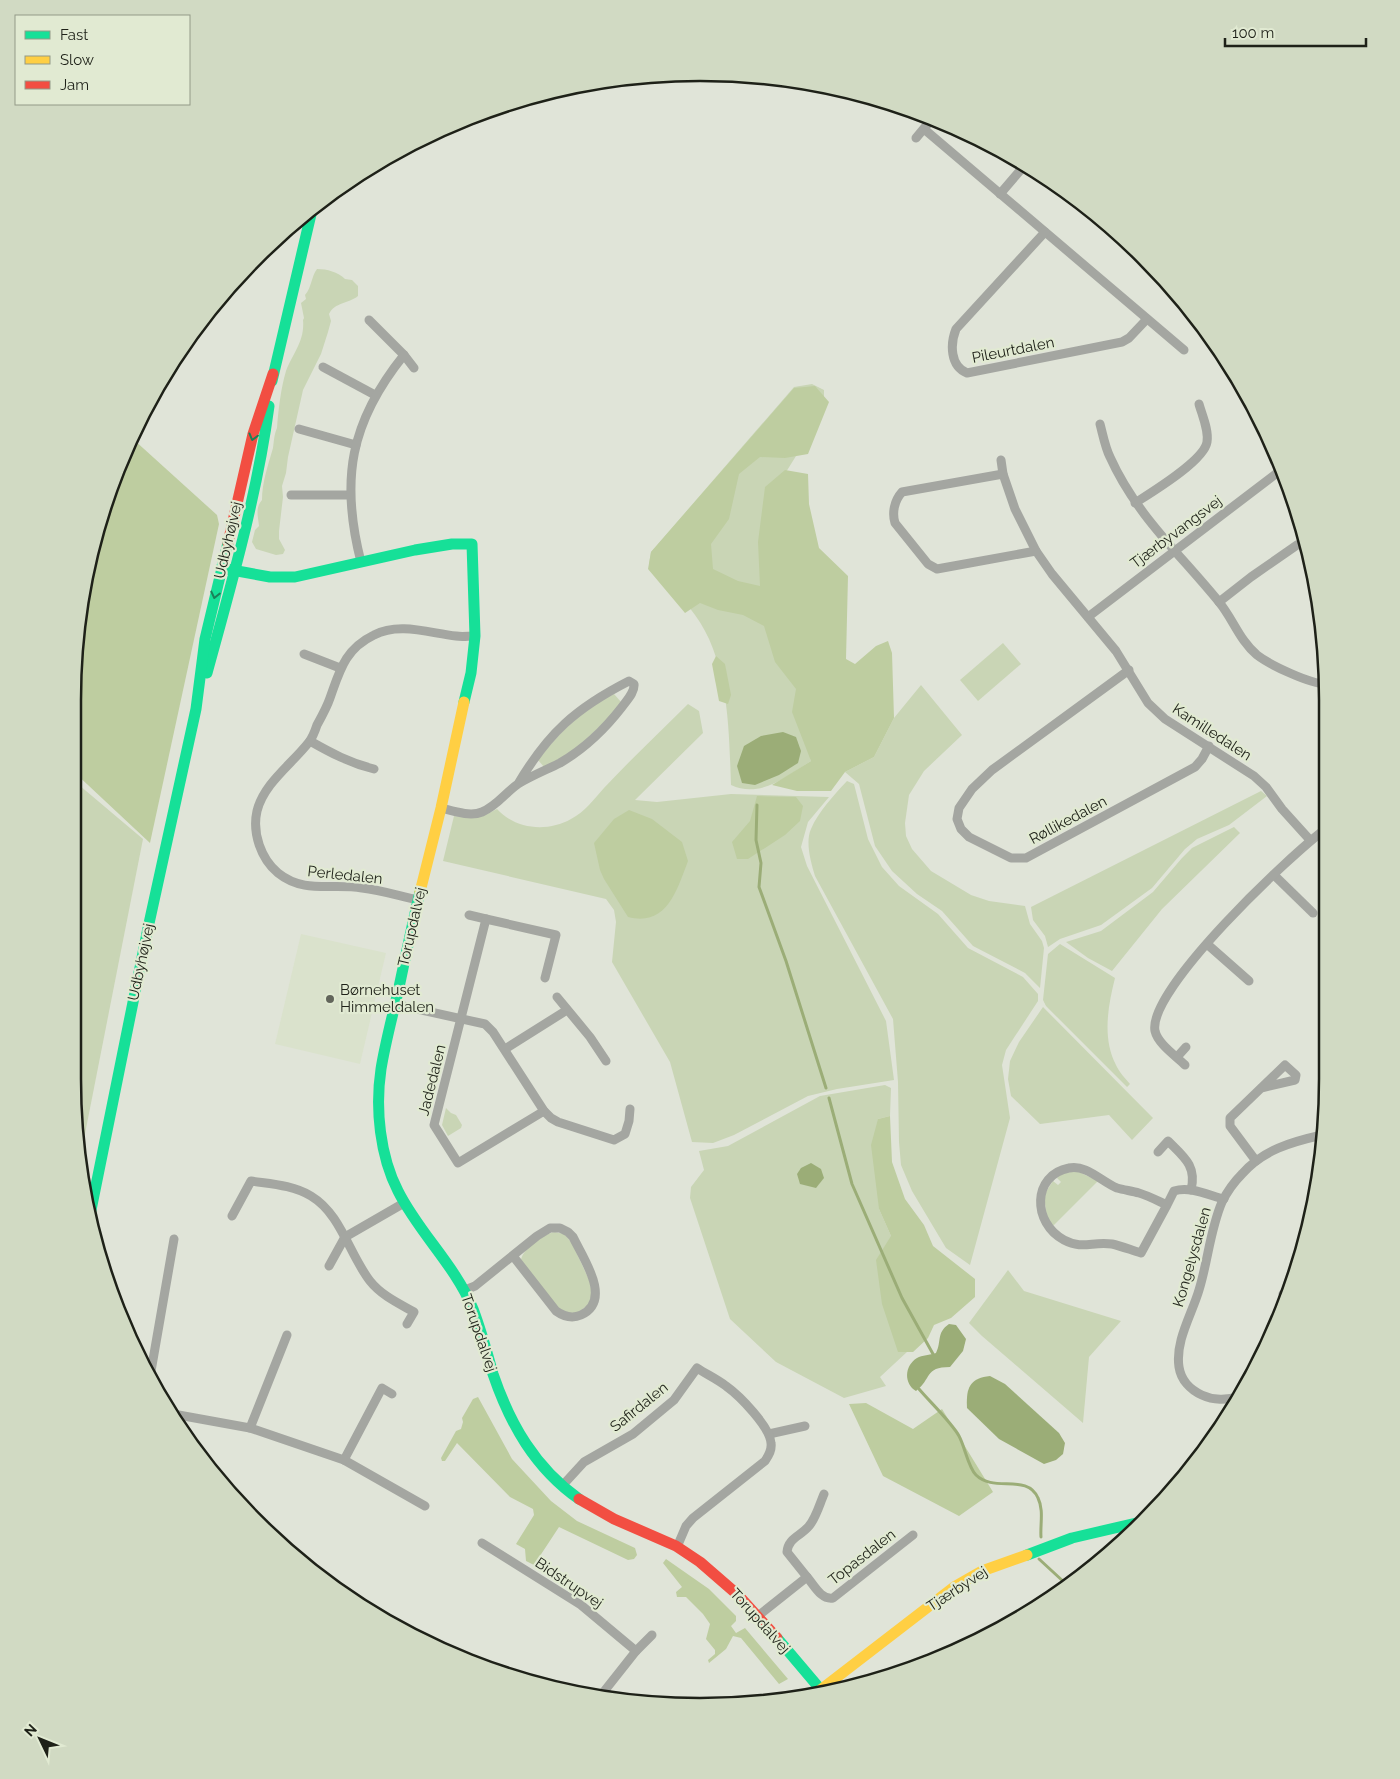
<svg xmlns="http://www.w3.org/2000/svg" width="1400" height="1779" font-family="Raleway,sans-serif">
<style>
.built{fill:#dae2cc}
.green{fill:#c9d5b5}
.forest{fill:#becda0}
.water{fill:#9bad77}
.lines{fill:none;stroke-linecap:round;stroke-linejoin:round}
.stream{stroke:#9bad77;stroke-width:3}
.street{stroke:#a4a6a1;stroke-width:9}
.fast{stroke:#16e098;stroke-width:11}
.slow{stroke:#ffcf43;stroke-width:11}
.jam{stroke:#f24e42;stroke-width:11}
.oneway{stroke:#1a8058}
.poi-dot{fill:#62655b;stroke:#e1ead2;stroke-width:2}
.labels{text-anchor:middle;stroke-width:4.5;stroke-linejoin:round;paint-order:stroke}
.street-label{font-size:15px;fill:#1e2118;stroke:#e1ead2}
.poi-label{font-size:15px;fill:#1e2118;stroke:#e1ead2;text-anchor:start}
.rim{fill:none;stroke:#1e2118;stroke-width:2.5}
</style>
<rect width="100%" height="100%" fill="#e0e4d8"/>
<!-- built -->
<path class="built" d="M 301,934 L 386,953 L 360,1064 L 275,1044 Z"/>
<!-- green -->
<g class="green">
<path d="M 317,269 C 327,269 338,272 345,279 L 352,280 L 358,286 L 358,296 C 348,304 335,302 329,314 L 331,321 L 328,332 L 321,354 L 303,390 L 288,457 L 286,473 L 282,486 L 283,497 L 279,531 L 279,539 L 285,550 L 283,554 L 276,555 L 256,549 L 252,542 L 255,530 L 259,526 C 258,516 255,508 262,500 C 262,483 268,465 273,448 C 274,441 274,435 277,428 C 278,412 281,387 286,371 C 293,353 305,341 303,320 L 304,318 L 301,303 L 306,299 L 305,295 C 312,287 311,277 317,269 Z"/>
<path d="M 812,384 L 824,390 L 824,397 L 796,456 L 768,501 L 811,761 C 787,776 760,799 731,785 C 729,730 729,661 695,615 C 682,597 664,581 649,564 L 651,552 L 794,387 Z"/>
<path d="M 1003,643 L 1021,664 L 978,701 L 960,680 Z"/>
<path d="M 921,685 L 962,735 L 924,771 L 909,795 L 905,823 L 906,836 L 912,849 L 931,871 L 971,895 L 989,901 L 1025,906 L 1030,924 L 1042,941 L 1044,948 L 1040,988 L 1025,973 L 973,946 L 942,911 L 917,894 L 892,871 L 875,846 L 859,784 L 845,772 L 874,757 L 894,718 Z"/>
<path d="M 614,694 L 621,702 L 612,715 L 578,747 L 545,768 L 538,760 C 558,733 584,709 614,694 Z"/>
<path d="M 688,704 L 699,711 L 703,733 L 635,800 L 657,802 L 731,794 L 829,797 L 808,822 L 801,847 L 807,866 L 886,1021 L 894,1080 L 837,1089 L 808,1096 L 734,1135 L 713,1143 L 692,1142 L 670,1062 L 612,962 L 616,922 L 614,910 L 606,899 L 443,861 L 454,816 C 473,819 480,818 497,809 C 516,830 548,832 571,819 C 585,812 594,799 604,788 C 631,759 660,732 688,704 Z"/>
<path d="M 73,780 L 143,839 L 82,1149 L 73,1079 Z"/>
<path d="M 847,781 L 854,784 L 868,839 L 882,867 L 899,886 L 938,914 L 968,948 L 1023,977 L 1038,994 L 1038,1001 L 1006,1050 L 1002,1065 L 1010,1118 L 970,1265 L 946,1248 L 912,1191 L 901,1165 L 899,1142 L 898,1082 L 893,1019 L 815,876 C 811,863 805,842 811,829 C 818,812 835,794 847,781 Z"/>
<path d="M 1261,791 L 1267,796 L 1229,825 L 1197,839 L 1185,849 L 1152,888 L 1101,925 L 1060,939 L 1048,947 L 1045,936 L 1033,920 L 1031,907 Z"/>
<path d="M 1234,827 L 1240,833 L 1162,909 L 1112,971 L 1088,958 L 1066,942 L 1101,931 L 1153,892 L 1182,858 L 1192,848 Z"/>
<path d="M 1060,944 L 1115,978 C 1108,1006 1102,1038 1116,1065 C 1119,1072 1125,1078 1130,1084 L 1127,1087 L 1046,1006 L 1043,1000 L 1048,954 Z"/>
<path d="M 1043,1007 L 1153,1118 L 1132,1140 L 1109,1115 L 1040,1124 L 1011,1096 L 1008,1079 L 1010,1061 L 1019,1042 Z"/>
<path d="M 885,1085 L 891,1088 L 890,1116 L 878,1119 L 879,1209 L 891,1236 L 921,1339 L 880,1377 L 886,1386 L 844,1398 L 776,1362 L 730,1319 L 690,1198 L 691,1187 L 704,1170 L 699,1151 L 728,1146 L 820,1096 Z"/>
<path d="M 446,1108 L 451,1113 L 456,1115 L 462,1125 L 461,1128 L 448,1136 L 442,1125 Z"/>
<path d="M 1071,1172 L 1079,1172 L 1098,1181 L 1052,1227 L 1047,1219 L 1044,1195 L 1053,1181 L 1058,1185 L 1061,1182 L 1057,1178 L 1061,1174 Z"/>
<path d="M 555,1232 L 564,1234 L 572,1243 L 590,1282 L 592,1296 L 588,1305 L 577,1313 L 569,1313 L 558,1308 L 521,1260 C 522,1249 545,1233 555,1232 Z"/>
<path d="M 1008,1270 L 1024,1291 L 1121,1321 L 1089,1357 L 1083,1423 L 982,1336 L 969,1323 Z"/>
</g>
<!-- forest -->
<g class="forest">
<path d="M 815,386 L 829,402 L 808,454 L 785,458 L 760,457 L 739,474 L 729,519 L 711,544 L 713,569 L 738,581 L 760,586 L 758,542 L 765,487 L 785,470 L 808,474 L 809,504 L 819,548 L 848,576 L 846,659 L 855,664 L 876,646 L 888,641 L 892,653 L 894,718 L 874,757 L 845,772 L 831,791 L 797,791 L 772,785 L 811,761 L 792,712 L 796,689 L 775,662 L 764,626 L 743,615 L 718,610 L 700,603 L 685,613 L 648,569 L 651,552 L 794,388 Z"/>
<path d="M 133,439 L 217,515 L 219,524 L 150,843 L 73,771 L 74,659 L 106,498 Z"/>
<path d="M 716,656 L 725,664 L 731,695 L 728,704 L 719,701 L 712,664 Z"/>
<path d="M 757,796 L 796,797 L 803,806 L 800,821 L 785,835 L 748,859 L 737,859 L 732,842 L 750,821 Z"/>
<path d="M 629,810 L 652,819 L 682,842 L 688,861 C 677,890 667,927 628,917 L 604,879 L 600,870 L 594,843 L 614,819 Z"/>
<path d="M 890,1116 L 892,1162 L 905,1199 L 924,1225 L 933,1246 L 975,1279 L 975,1297 L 951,1318 L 934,1325 L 928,1338 L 913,1352 L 898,1352 L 882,1304 L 876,1260 L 891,1236 L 879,1209 L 871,1145 L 878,1119 Z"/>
<path d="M 478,1397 L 512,1459 L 551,1501 L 577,1521 L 635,1548 L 637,1555 L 634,1559 L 628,1560 L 559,1527 L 534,1565 L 526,1561 L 525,1549 L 516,1544 L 534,1515 L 533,1509 L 510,1497 L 457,1443 L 445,1461 L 442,1461 L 441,1458 L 456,1431 L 461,1429 L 463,1422 L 462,1418 L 473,1399 Z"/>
<path d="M 866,1403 L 913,1429 L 942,1409 L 993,1492 L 959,1516 L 883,1476 L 849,1404 Z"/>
<path d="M 666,1559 L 709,1589 L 736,1616 L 736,1621 L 731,1626 L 736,1633 L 745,1628 L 788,1679 L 779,1684 L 741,1638 L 733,1636 L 726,1649 L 709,1663 L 708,1660 L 715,1654 L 715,1650 L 706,1639 L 710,1624 L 703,1614 L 686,1597 L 677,1597 L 676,1592 L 682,1587 L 663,1563 Z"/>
</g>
<!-- water -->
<g class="water">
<path d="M 783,732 L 796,737 L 801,751 L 798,763 L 779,775 L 755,785 L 742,783 L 737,766 L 744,746 L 761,736 Z"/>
<path d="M 811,1163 L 821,1169 L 824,1178 L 816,1188 L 800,1184 L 797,1174 L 801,1168 Z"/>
<path d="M 949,1324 L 956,1325 L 966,1339 L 963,1351 L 950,1367 C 924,1367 932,1379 916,1391 C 904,1384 904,1366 917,1358 C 922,1355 930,1355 936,1353 C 942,1341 936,1333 949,1324 Z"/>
<path d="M 990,1376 L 1005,1384 L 1059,1433 L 1065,1443 L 1063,1454 L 1056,1460 L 1044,1464 L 999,1439 L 967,1408 C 966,1389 969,1378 990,1376 Z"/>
</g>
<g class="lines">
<!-- stream -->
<g class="stream">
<path d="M 757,805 L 756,840 L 761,863 L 759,887 L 786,961 L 826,1088"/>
<path d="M 829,1098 L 852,1184 L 902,1298 L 933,1354"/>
<path d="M 919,1389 C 930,1402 952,1423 959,1436 C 965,1447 968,1467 976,1475 C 994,1493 1027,1473 1038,1498 C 1044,1510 1040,1525 1041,1537"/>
<path d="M 1039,1559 L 1065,1583"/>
</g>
<!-- street -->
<g class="street">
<path d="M 924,129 L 1184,350"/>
<path d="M 916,138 L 931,120"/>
<path d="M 1000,194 L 1024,166"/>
<path d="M 1045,232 L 956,329 C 950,344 950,366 967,373 L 1122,342 L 1129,338 L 1147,319"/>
<path d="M 369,320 L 404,355"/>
<path d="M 323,367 L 375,395"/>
<path d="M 1100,424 C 1103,435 1105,447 1110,457 C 1136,515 1180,554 1219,602 C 1233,619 1240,641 1257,655 C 1270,665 1310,684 1326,684"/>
<path d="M 299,429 L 356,445"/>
<path d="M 1001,460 L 1003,474 L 1015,509 L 1036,551 L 1052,574 L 1116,651 L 1148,703 L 1165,719 L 1254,776 L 1266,787 L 1282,809 L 1310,840"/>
<path d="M 1003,474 L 902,492 C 894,501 892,513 895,523 L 928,564 L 937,569 L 1036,551"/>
<path d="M 291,495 L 350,495"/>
<path d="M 1135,503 C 1152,492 1204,461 1207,442 C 1209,430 1202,415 1199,404"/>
<path d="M 361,562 C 340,480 350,422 404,355 L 414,368"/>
<path d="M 1219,602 L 1251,577 L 1297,545 L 1303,544"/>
<path d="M 1088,617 L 1281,470"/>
<path d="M 304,654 L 340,668"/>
<path d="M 1129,670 L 992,770 L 972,789 L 959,808 L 957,819 L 961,829 L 969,837 L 1011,858 L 1026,858 L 1195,767 L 1202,759 L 1209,746"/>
<path d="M 310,741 C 331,753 350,763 374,769"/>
<path d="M 441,808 C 453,811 470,817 482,812 C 497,806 506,792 518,784 C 531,776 546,770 560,763 C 584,749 605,729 622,707 C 627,700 635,692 634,684 L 629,681 C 576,708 548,733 518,784"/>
<path d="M 1274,875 L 1313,913"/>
<path d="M 418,900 C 399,896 381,890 362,888 C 332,883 304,894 278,873 C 261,859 252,833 257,811 C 264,783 292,764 309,742 C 313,737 315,731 317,725 C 322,716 327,707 330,698 C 340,670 345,649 374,635 C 399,622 429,633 456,636 C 462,637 468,636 475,636"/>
<path d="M 469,915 L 486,919"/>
<path d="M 1207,944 L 1249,981"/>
<path d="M 557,997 L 590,1037 L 606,1061"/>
<path d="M 394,1004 L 485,1024 L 493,1032 L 544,1111 L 551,1118 L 558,1122 L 614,1140 L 625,1134 L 629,1121 L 630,1109"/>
<path d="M 1325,1024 L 1327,1018"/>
<path d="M 505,1049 L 567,1010"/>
<path d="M 1177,1057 L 1186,1047"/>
<path d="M 1185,1065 C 1176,1056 1158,1044 1155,1031 C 1147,990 1292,853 1327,828"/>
<path d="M 544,1111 L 458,1163 L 434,1125 L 486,919 L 556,935 L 545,978"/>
<path d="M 1158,1152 L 1168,1141 C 1184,1157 1197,1166 1191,1190"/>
<path d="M 1256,1161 L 1230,1126 L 1230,1118 L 1285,1065 L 1296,1075 L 1295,1080 L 1261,1088"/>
<path d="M 1167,1205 L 1141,1253 C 1131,1250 1121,1246 1112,1244 C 1092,1241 1083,1250 1064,1240 C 1032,1223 1032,1175 1069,1168 C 1086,1164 1102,1182 1117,1188 C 1124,1190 1132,1191 1139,1193 C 1149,1196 1158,1201 1167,1205 L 1174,1191 C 1190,1186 1208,1195 1224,1199"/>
<path d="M 232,1216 L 251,1181 C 271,1184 293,1185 311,1196 C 341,1214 349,1254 370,1281 C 381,1295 398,1303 414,1312 L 407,1324"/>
<path d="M 329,1266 L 345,1237 L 404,1203"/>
<path d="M 465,1290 L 475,1286 L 537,1236 L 550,1228 L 560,1228 L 568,1232 L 573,1237 C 583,1258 613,1300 581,1315 C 572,1319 563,1316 556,1311 L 513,1256"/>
<path d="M 1283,1294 L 1288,1293"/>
<path d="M 150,1377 L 174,1239"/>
<path d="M 1238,1396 C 1216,1406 1183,1393 1179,1367 C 1175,1341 1192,1314 1199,1290 C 1208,1261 1210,1230 1222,1202 C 1227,1192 1234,1182 1242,1174 C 1263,1150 1291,1142 1322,1135"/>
<path d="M 173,1414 L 250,1428 L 344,1460 L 425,1506"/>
<path d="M 250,1428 L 287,1335"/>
<path d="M 769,1434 L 805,1426"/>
<path d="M 344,1460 L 382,1388 L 392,1394"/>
<path d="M 562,1486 L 584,1462 L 633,1434 L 674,1400 L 697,1368 C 706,1374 717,1379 726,1386 C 740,1396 770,1427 771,1443 C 772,1450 769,1455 765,1461 L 693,1518 L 686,1526 L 677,1547"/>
<path d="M 482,1543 L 581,1605 L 636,1651"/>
<path d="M 807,1577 L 787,1552 C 788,1538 801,1536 809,1526 C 816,1518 820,1503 824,1494"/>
<path d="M 758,1616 L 807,1577 C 814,1585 821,1600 833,1598 L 913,1535"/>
<path d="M 602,1694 L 636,1651 L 652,1635"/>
</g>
<!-- fast -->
<g class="fast">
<path d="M 272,381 L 312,210"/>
<path d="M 221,568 L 270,577 L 295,577 L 415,550 L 452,544 L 472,544 L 475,636 L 471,673 L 464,702"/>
<path d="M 207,673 C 231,585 257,496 269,406"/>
<path d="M 420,892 C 412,925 405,959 398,992 C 392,1018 385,1044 381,1069 C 375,1109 380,1156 398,1191 C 419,1233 455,1265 473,1309 C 481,1330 487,1352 493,1374 C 510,1424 535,1468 579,1499"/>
<path d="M 90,1215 L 148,928 L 196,709 L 205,639 L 228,543"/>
<path d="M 1027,1555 L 1072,1538 L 1145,1521"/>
<path d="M 777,1638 L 821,1690"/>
</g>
<!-- slow -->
<g class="slow">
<path d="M 420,892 L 441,808 L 464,702"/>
<path d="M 819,1691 L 954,1587 L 982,1571 L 1027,1555"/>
</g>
<!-- jam -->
<g class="jam">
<path d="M 228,543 L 253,434 L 273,374"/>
<path d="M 579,1499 L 614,1519 L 676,1546 L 700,1562 L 738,1595 L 777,1638"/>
</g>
</g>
<!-- one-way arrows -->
<defs><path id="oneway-chevron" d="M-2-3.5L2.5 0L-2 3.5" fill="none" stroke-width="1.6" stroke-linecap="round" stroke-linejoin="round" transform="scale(1.25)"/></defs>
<g class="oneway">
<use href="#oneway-chevron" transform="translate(253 437) rotate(105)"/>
<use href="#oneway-chevron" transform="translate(215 595) rotate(103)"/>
</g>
<!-- markers -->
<circle class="poi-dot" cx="330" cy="999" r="5"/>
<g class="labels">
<!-- street labels -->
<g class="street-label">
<text transform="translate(1013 350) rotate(-11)" y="5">Pileurtdalen</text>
<text transform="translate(1176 532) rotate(-37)" y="5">Tjærbyvangsvej</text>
<text transform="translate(228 540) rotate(-77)" y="5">Udbyhøjvej</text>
<text transform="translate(1212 732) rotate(33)" y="5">Kamilledalen</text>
<text transform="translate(1068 820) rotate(-28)" y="5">Røllikedalen</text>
<text transform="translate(345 875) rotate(6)" y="5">Perledalen</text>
<text transform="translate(412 927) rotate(-77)" y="5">Torupdalvej</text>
<text transform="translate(141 962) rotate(-78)" y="5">Udbyhøjvej</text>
<text transform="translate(432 1080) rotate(-76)" y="5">Jadedalen</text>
<text transform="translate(1192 1257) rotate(-74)" y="5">Kongelysdalen</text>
<text transform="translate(479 1333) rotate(71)" y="5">Torupdalvej</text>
<text transform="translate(639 1407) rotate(-39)" y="5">Safirdalen</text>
<text transform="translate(862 1557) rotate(-38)" y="5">Topasdalen</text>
<text transform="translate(569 1583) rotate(34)" y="5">Bidstrupvej</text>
<text transform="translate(957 1589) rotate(-33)" y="5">Tjærbyvej</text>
<text transform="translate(760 1621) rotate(48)" y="5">Torupdalvej</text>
</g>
<!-- poi labels -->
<g class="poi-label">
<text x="340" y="995">Børnehuset<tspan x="340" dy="17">Himmeldalen</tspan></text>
</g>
</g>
<!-- crop -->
<path d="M0 0H1400V1779H0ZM700 81H700A619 619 0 0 1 1319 700V1079A619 619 0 0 1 700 1698H700A619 619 0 0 1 81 1079V700A619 619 0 0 1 700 81Z" fill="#d1dac3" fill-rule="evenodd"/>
<path class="rim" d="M700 81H700A619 619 0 0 1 1319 700V1079A619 619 0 0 1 700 1698H700A619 619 0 0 1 81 1079V700A619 619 0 0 1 700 81Z"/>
<!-- legend -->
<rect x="15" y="15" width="175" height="90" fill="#e1ead2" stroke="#939a88"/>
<rect x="25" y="31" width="25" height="8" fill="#16e098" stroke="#939a88"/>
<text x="60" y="40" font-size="15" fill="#1e2118">Fast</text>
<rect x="25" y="56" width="25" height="8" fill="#ffcf43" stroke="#939a88"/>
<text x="60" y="65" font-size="15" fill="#1e2118">Slow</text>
<rect x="25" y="81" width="25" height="8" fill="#f24e42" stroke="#939a88"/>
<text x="60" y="90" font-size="15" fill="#1e2118">Jam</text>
<!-- north arrow -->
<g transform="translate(40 1739) rotate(313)" stroke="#e1ead2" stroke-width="4" paint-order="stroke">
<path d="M0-4L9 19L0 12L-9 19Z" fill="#1e2118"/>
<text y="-8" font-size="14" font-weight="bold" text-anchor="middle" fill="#1e2118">N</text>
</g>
<!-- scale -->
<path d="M1225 38v8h141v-8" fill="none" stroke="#1e2118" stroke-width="2.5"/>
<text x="1232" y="38" font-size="15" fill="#1e2118" stroke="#e1ead2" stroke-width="4" paint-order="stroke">100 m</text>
</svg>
